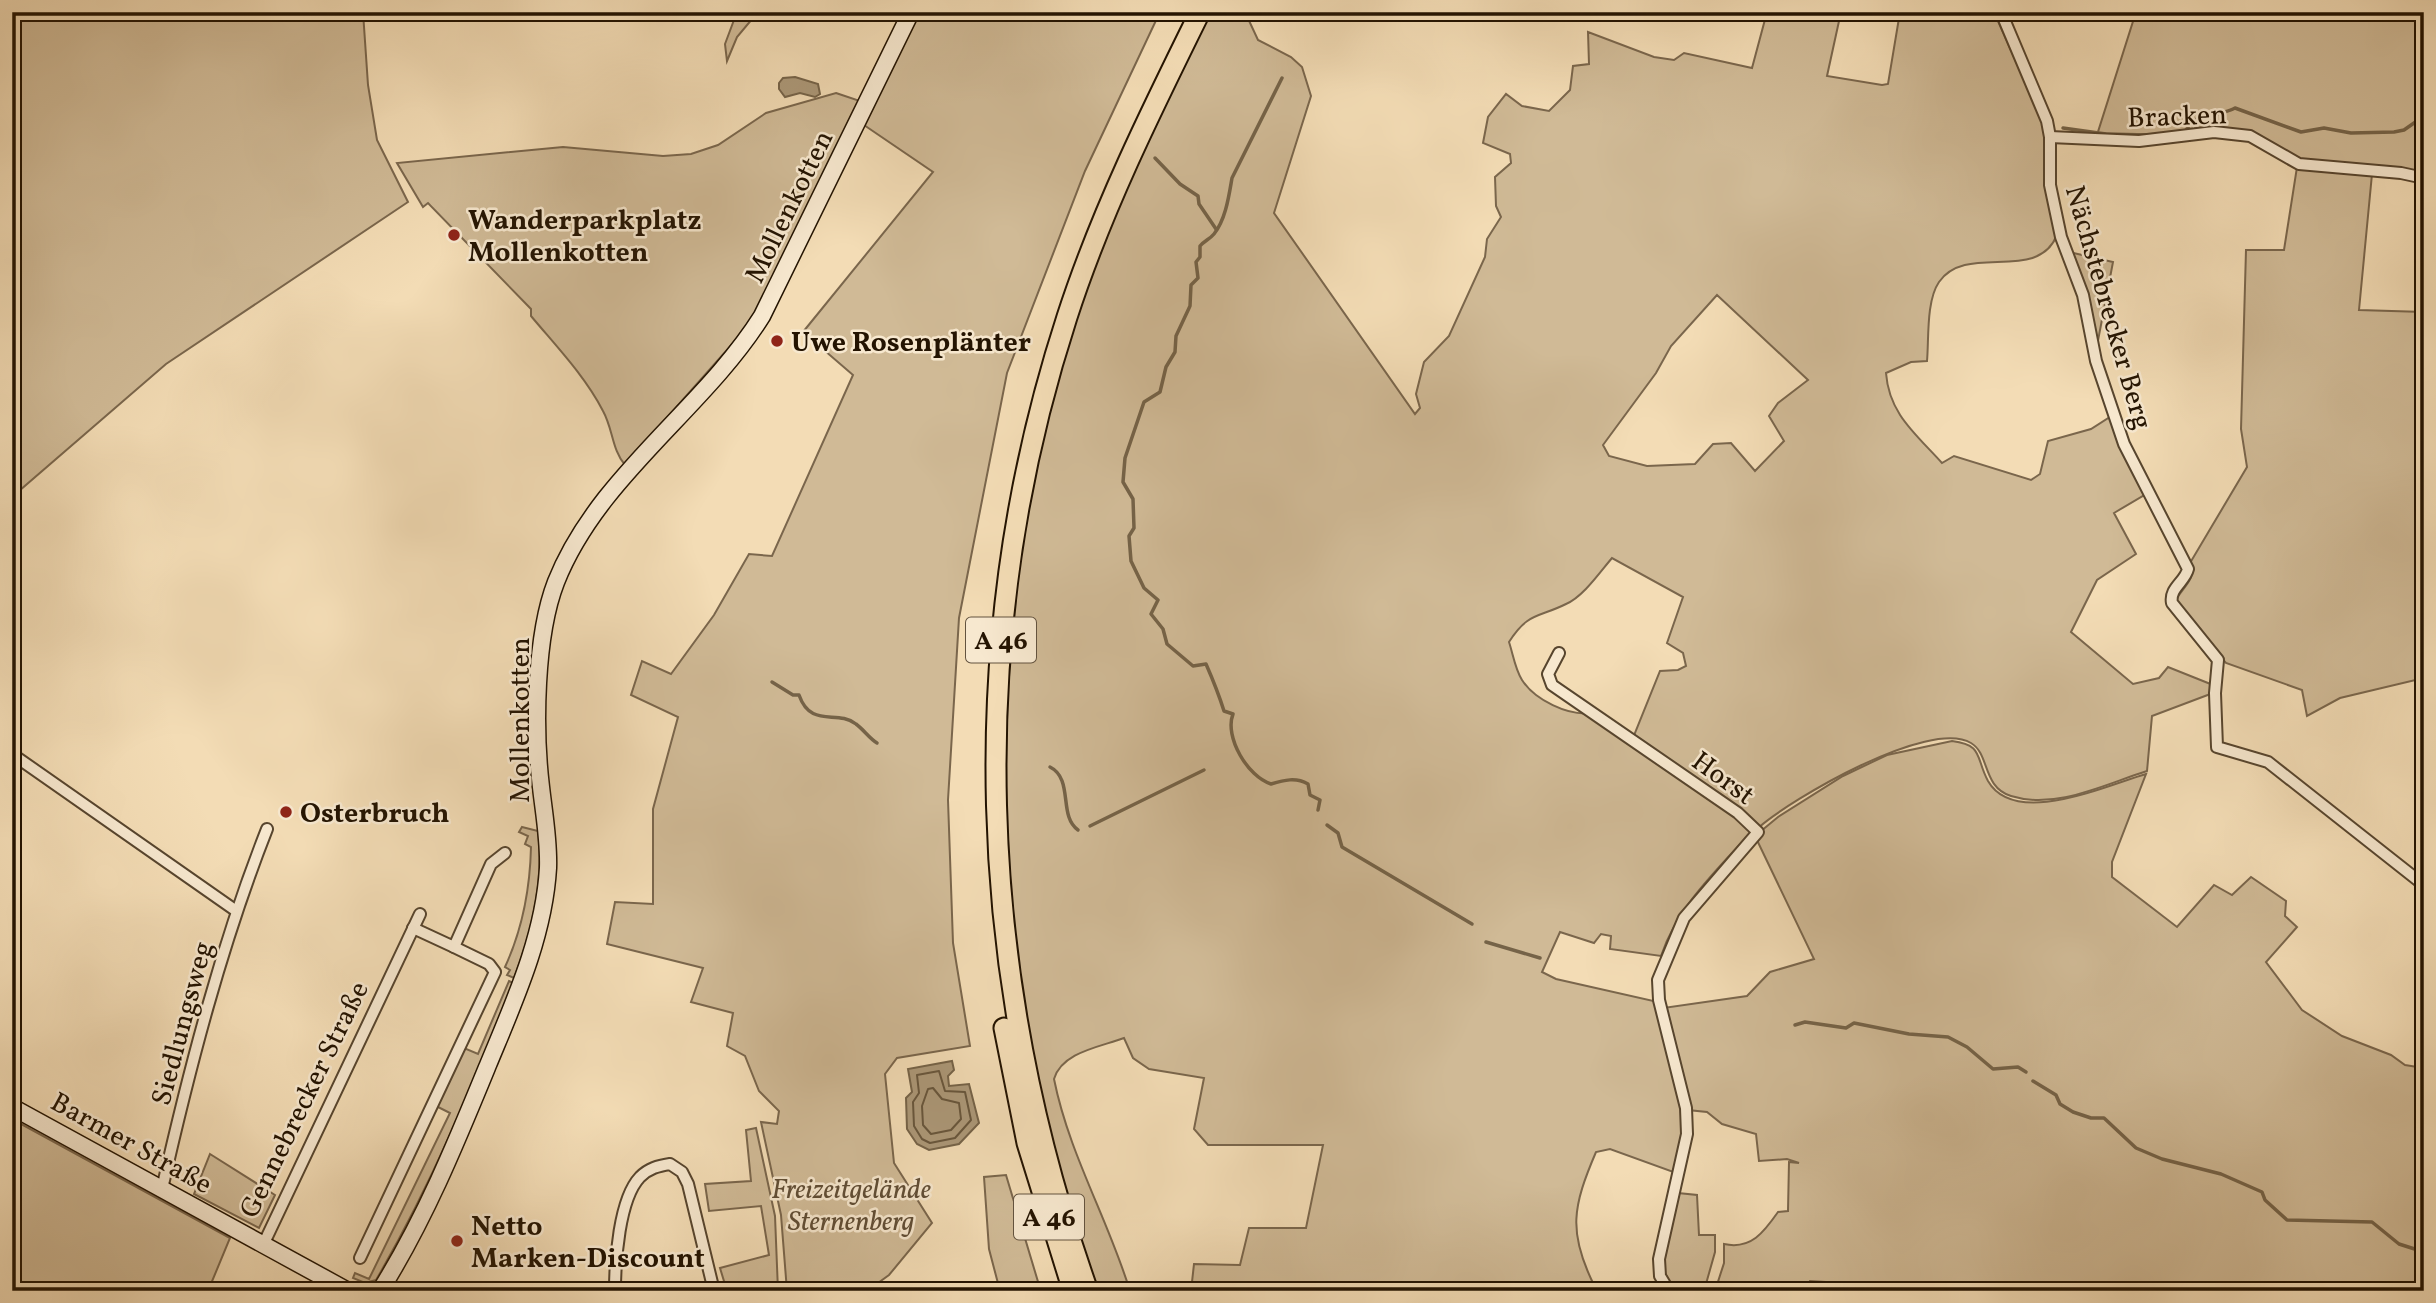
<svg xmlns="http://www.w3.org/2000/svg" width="2436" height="1303" font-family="Vollkorn,serif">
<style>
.green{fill:#d0ba96;stroke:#7a664c;stroke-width:2;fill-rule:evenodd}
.water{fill:#ac9878;stroke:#756348;stroke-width:2}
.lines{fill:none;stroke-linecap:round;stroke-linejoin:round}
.shore{stroke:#68563c;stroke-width:2}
.stream{stroke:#756348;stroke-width:3.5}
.street-casing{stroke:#57452e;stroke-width:14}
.secondary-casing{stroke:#231301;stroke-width:19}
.highway-casing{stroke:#231301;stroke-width:23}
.street{stroke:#f7e8cf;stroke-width:10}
.secondary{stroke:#f7e8cf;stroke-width:16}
.highway{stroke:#f3dcb5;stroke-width:19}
.poi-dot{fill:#8f2418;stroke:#f7e8cf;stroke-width:2.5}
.labels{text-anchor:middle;stroke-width:5;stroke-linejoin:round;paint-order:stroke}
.shield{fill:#f7e8cf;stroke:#63533f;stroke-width:2}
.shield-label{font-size:26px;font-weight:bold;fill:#231301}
.street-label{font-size:28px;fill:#231301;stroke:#f7e8cf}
.poi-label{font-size:28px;font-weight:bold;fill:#231301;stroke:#f7e8cf;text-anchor:start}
.park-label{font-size:28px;font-style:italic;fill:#604d35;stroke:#f7e8cf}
</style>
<rect width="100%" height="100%" fill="#f3dcb5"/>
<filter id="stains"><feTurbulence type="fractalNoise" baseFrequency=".00286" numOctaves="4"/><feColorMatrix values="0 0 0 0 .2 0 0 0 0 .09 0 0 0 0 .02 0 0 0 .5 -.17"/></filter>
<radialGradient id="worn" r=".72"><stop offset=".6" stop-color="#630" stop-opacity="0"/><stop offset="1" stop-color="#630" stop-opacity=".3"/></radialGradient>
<!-- green -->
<g class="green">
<path d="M 12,12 L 363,12 L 368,85 L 377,140 L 408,202 L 166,364 L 12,497 Z"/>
<path d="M 737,12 L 758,12 L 737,37 L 727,61 L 725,44 Z"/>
<path d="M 918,12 L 1160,12 L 1085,171 L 1007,373 L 959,618 L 948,800 L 953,943 L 970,1046 L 897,1058 L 885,1074 L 894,1163 L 932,1223 L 889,1275 L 871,1288 L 787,1291 L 781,1215 L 761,1122 L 777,1124 L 779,1111 L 759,1091 L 745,1056 L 727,1046 L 733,1013 L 691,1002 L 703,968 L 607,944 L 615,902 L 653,904 L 653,809 L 678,717 L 631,695 L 642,661 L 671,674 L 714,615 L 749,554 L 772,556 L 853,375 L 803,332 L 933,172 L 861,123 Z"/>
<path d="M 1205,12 L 1245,12 L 1258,40 L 1291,57 L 1302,67 L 1311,96 L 1274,213 L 1415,414 L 1420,408 L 1416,394 L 1424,362 L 1449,336 L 1485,257 L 1487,239 L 1501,217 L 1496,206 L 1495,177 L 1511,163 L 1510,154 L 1483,143 L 1488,117 L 1506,94 L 1522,106 L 1549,111 L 1570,90 L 1573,66 L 1589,64 L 1588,32 L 1654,57 L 1674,60 L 1684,53 L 1752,68 L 1767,12 L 1841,12 L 1827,76 L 1882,85 L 1888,84 L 1900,12 L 1994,12 L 2044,125 L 2057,235 C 2037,284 1967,242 1939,282 C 1926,301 1929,339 1927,361 L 1911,362 L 1886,373 C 1889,414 1916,434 1942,463 L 1954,456 L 2031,480 L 2040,474 L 2048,441 L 2091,429 L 2113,415 L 2146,494 L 2114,513 L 2136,554 L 2097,580 L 2071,632 L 2133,684 L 2159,678 L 2168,667 L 2213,685 L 2213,693 L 2152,716 L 2147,771 C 2105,784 2056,810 2011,796 C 1982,787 1990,754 1971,743 C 1929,718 1791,799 1758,828 L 1633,738 L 1660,671 L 1678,670 L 1686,666 L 1683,653 L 1667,643 L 1683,597 L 1612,558 C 1600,572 1583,597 1566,604 C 1538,618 1528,612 1509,642 C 1513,654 1515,669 1522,680 C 1535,700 1568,716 1591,713 L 1754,829 C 1719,868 1678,905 1661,956 L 1610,949 L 1611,936 L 1601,934 L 1594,943 L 1560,932 L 1542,972 L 1556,979 L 1658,1002 L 1684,1113 L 1683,1144 L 1676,1173 L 1610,1149 L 1596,1152 C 1573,1206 1567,1232 1595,1287 L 1606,1291 L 1191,1291 L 1194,1264 L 1240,1265 L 1249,1228 L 1306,1228 L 1323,1145 L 1208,1145 L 1194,1129 L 1204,1078 L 1149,1069 L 1133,1058 L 1124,1038 C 1100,1047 1062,1052 1054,1079 C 1069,1154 1108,1219 1130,1291 L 1095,1291 L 1037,1092 L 1002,850 L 1011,577 L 1030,470 L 1100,239 ZM 1717,295 L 1808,380 L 1778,403 L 1769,416 L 1784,441 L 1755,471 L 1731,443 L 1713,444 L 1695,464 L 1647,466 L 1609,456 L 1603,445 L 1656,373 L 1671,346 Z"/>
<path d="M 2136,12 L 2424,12 L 2423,175 L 2299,162 L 2251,135 L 2138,140 L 2097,135 Z"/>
<path d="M 836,93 L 860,101 L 750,324 L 625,465 C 612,450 613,429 603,411 C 585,376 556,346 531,316 L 531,309 L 428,203 L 423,207 L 397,163 L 563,147 L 663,156 L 691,154 L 718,145 L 766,113 Z"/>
<path d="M 2297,167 L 2372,174 L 2359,310 L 2424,312 L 2424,396 L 2419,434 L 2424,440 L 2424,678 L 2340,698 L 2307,716 L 2302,690 L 2226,663 L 2180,611 L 2175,602 C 2181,588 2198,579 2190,563 L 2247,467 L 2241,429 L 2246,250 L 2284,250 Z"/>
<path d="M 2069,252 L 2113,262 L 2096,351 Z"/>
<path d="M 1952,741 C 1984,745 1975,757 1988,781 C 2015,828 2107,785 2146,774 L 2112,862 L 2112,877 L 2177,927 L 2214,885 L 2232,895 L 2251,877 L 2286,901 L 2285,916 L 2297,927 L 2266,962 L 2302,1010 L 2342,1036 L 2391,1055 L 2405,1065 L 2424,1068 L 2424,1291 L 1864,1291 L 1859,1284 L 1810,1281 L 1807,1291 L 1715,1291 L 1724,1263 L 1724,1244 C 1751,1250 1764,1232 1778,1212 L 1788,1211 L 1789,1162 L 1799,1163 L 1787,1159 L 1759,1161 L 1756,1134 L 1722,1124 L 1707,1112 L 1688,1110 L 1663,1008 L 1747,996 L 1770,972 L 1814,959 L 1755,836 L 1778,817 L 1843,776 L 1887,755 Z"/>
<path d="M 522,827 L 538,831 C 544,881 532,932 514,978 L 507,975 L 510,970 L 505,967 C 523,928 530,890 531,847 L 525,844 L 528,836 L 519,832 Z"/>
<path d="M 509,981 L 513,983 C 473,1085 431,1186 376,1280 L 365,1283 L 353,1278 L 355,1273 L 369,1279 L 450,1113 L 436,1106 L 464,1048 L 478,1054 Z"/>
<path d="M 12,1119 L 230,1238 L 208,1291 L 12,1291 Z"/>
<path d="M 756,1128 L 775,1216 L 778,1291 L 727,1291 L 720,1268 L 769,1255 L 761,1206 L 709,1211 L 705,1184 L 751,1181 L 746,1130 Z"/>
<path d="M 210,1154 L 275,1195 L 259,1228 L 194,1194 Z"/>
<path d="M 1006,1175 L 1039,1285 L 1041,1291 L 1000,1291 L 989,1249 L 984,1177 Z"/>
<path d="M 1678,1193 L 1697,1195 L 1699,1235 L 1715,1235 L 1715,1252 L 1704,1291 L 1674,1291 L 1661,1265 Z"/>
</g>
<!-- water -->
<g class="water">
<path d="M 795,77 L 818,84 L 820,94 L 815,97 L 800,93 L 785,97 L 779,89 L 779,83 L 783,78 Z"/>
<path d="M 952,1061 L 954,1070 L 948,1076 L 949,1086 L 969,1084 L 979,1123 L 959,1144 L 929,1150 L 917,1144 L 907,1129 L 906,1098 L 912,1092 L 908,1069 Z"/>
</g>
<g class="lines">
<!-- shore -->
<g class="shore">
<path d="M 939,1071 L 945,1091 L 965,1092 L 971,1120 L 955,1138 L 930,1143 L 922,1139 L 914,1126 L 913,1102 L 919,1093 L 917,1075 Z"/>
<path d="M 933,1088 L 942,1099 L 959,1103 L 961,1119 L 951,1130 L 931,1134 L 923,1125 L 922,1106 L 928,1089 Z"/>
</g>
<!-- stream -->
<g class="stream">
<path d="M 1282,78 L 1232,178 C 1229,195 1226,219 1214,234 C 1210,239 1204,241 1200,246 L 1200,257 L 1196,262 L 1198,278 L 1191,285 L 1190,306 L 1176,336 L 1175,352 L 1166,367 L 1160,392 L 1144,402 L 1125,458 L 1123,482 L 1133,499 L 1134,528 L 1129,536 L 1131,561 L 1144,588 L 1158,600 L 1151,614 L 1163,629 L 1167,644 L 1193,666 L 1206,664 C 1213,680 1219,695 1224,711 L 1233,714 C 1224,737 1248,777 1271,784 C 1284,780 1296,777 1308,784 L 1310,795 L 1320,800 L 1318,810"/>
<path d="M 2063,128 L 2106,134 L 2148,135"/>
<path d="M 2184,133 C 2187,129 2190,123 2194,120 C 2197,118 2224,114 2235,108 L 2301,132 L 2324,128 L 2351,133 L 2394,132 L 2404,130 L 2424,116"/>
<path d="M 1155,158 L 1180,184 L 1198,196 L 1199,204 L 1216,229"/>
<path d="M 772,682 L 793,695 L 799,695 C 811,729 837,709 856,724 C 864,730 869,738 877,743"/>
<path d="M 1050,767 C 1074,779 1058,816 1078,830"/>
<path d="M 1327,825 L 1338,833 L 1342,847 L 1472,924"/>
<path d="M 1090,826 L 1204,770"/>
<path d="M 1486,942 L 1540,958"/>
<path d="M 1795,1025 L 1805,1022 L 1846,1028 L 1854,1023 L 1909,1034 L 1948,1037 L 1967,1047 L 1993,1069 L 2018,1067 L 2026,1072"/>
<path d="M 2033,1081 L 2056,1095 L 2060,1104 L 2073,1112 L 2091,1118 L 2104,1118 L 2136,1148 L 2162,1159 L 2221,1174 L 2262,1192 L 2265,1200 L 2287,1220 L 2372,1222 L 2399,1244 L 2424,1252"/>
</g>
<defs>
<g id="street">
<path d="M 2001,12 L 2047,121 L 2050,137 L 2050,185 L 2061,237 L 2083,295 L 2096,361 L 2124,444 L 2188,569 C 2185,582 2169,588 2172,603 L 2218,660 L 2215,693 L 2217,747 L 2268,762 L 2424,885"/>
<path d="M 2050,137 L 2139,141 L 2214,132 L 2250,136 L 2299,164 L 2401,173 L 2424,178"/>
<path d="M 1559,653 L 1548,674 L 1552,685 L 1738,813 L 1758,832 L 1684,918 L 1658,980 L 1659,1000 L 1686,1108 L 1687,1134 L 1659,1259 L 1660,1276 L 1669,1291"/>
<path d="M 12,754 L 235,910"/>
<path d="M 413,928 L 454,947 L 491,864 L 505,853"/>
<path d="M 162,1189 C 190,1066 221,946 267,829"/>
<path d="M 264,1243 L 420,914"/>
<path d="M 360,1258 L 495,972 L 489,964 L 454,947"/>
<path d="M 615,1291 C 615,1261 619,1199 640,1177 C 649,1168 658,1166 670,1164 L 682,1172 L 688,1184 L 714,1291"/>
</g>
<g id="secondary">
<path d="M 12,1107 L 348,1291"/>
<path d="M 380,1291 C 425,1219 456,1143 488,1065 C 514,1002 544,937 548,868 C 549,840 544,814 541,787 C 534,729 535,636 556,582 C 598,476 703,410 762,316 L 911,12"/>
</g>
<g id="highway">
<path d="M 1004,1028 L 1027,1143 L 1073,1291"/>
<path d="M 1088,1291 C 976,975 963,637 1067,317 C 1101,212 1151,111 1200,12"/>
</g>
</defs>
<!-- street casing -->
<use href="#street" class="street-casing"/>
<!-- secondary casing -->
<use href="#secondary" class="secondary-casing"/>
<!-- highway casing -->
<use href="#highway" class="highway-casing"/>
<!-- street -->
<use href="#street" class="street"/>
<!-- secondary -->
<use href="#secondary" class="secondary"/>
<!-- highway -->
<use href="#highway" class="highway"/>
</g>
<!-- markers -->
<g class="poi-dot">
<circle cx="454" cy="235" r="7"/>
<circle cx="777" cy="341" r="7"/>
<circle cx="286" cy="812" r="7"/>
<circle cx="457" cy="1241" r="7"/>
</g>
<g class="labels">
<!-- shield labels -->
<g class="shield">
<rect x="966" y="617.5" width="70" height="45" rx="5"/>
<rect x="1014" y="1194.5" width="70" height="45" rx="5"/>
</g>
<g class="shield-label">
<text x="1001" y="649">A 46</text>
<text x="1049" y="1226">A 46</text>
</g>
<!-- street labels -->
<g class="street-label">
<text transform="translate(2177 115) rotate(-2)" y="10">Bracken</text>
<text transform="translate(788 206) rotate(-64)" y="10">Mollenkotten</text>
<text transform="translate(2110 307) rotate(74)" y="10">Nächstebrecker Berg</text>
<text transform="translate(519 720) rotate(-90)" y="10">Mollenkotten</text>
<text transform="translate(1724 777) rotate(36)" y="10">Horst</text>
<text transform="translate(181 1023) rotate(-75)" y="10">Siedlungsweg</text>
<text transform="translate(303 1099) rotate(-64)" y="10">Gennebrecker Straße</text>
<text transform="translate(132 1142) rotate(29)" y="10">Barmer Straße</text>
</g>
<!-- poi labels -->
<g class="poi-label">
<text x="468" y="229">Wanderparkplatz<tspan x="468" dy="32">Mollenkotten</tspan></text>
<text x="791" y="351">Uwe Rosenplänter</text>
<text x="300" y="822">Osterbruch</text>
<text x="471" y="1235">Netto<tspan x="471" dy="32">Marken-Discount</tspan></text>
</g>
<!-- park labels -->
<g class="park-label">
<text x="851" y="1198">Freizeitgelände<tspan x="851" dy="32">Sternenberg</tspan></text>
</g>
</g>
<!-- margin -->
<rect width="2436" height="1303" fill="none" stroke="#f3dcb5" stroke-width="42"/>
<rect x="14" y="14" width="2408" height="1275" fill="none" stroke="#231301" stroke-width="3.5"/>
<rect x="21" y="21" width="2394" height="1261" fill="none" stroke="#231301" stroke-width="2"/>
<rect width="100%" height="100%" filter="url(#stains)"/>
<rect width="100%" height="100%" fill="url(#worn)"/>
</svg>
